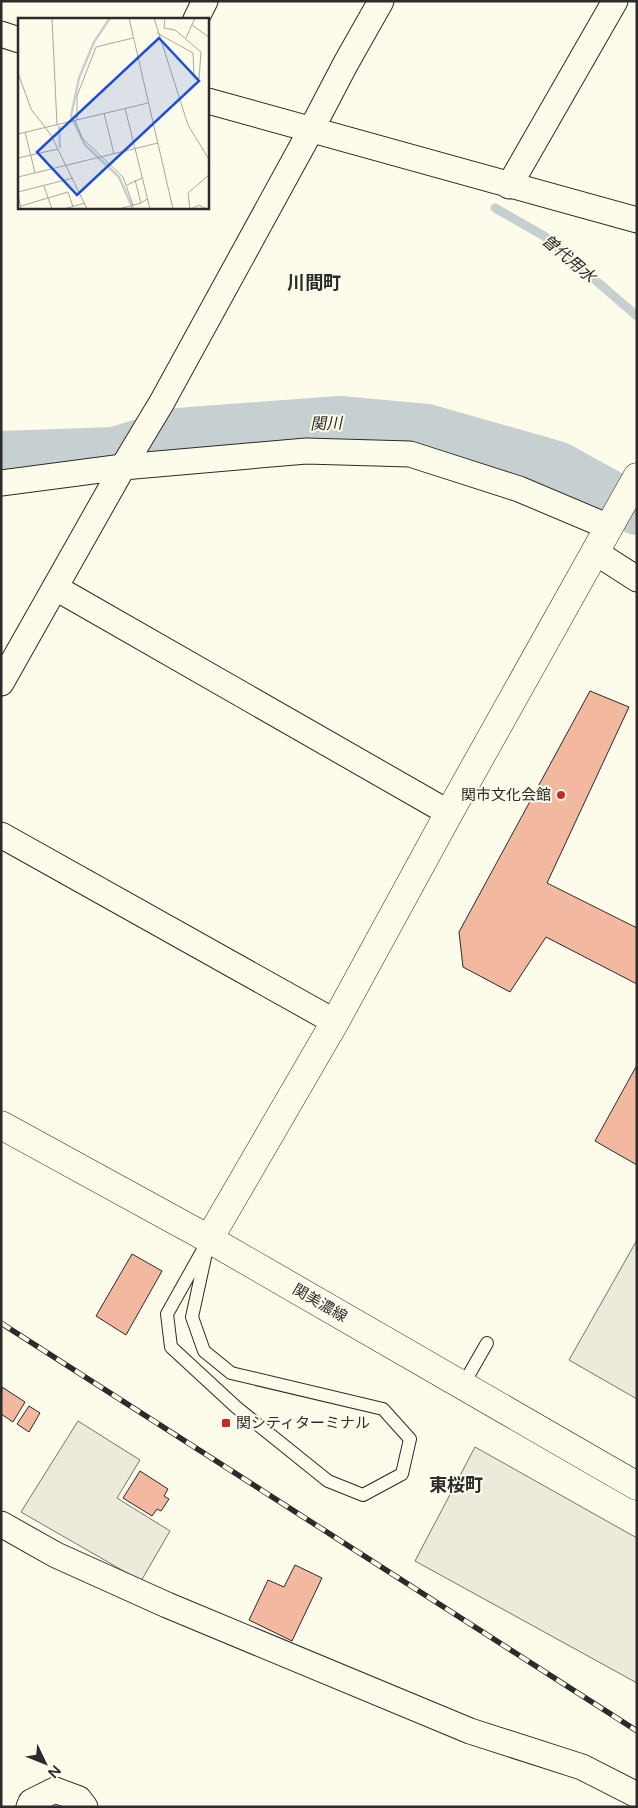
<svg xmlns="http://www.w3.org/2000/svg" width="638" height="1808" font-family="'Varela Round','Noto Sans JP',sans-serif">
<style>
.parking{fill:#eceadb;stroke:#74746e}
.lines{fill:none;stroke-linecap:round;stroke-linejoin:round}
.stream{stroke:#c7d0d0;stroke-width:9}
.river{stroke:#c7d0d0;stroke-width:50}
.building{fill:#f2b8a0;stroke:#2b2b2b}
.service-casing{stroke:#2b2b2b;stroke-width:14}
.minor-casing{stroke:#2b2b2b;stroke-width:27}
.tertiary-casing{stroke:#2b2b2b;stroke-width:29}
.secondary-casing{stroke:#2b2b2b;stroke-width:29}
.service{stroke:#fdfbea;stroke-width:12}
.minor{stroke:#fdfbea;stroke-width:25}
.tertiary{stroke:#fdfbea;stroke-width:28}
.secondary{stroke:#fdfbea;stroke-width:28}
.rail-casing{stroke:#2b2b2b;stroke-width:5.5}
.rail{stroke:#fdfbea;stroke-width:4;stroke-dasharray:11;stroke-linecap:butt}
.poi-dot{fill:#c62828;stroke:#fdfbea;stroke-width:2}
.labels{text-anchor:middle;stroke-width:4;stroke-linejoin:round;paint-order:stroke}
.poi-label{font-size:15px;fill:#2b2b2b;stroke:#fdfbea;text-anchor:end}
.street-label{font-size:15px;fill:#2b2b2b;stroke:#fdfbea}
.water-label{font-size:16px;font-style:italic;fill:#2b2b2b;stroke:#fdfbea}
.quarter-label{font-size:18px;font-weight:bold;fill:#2b2b2b;stroke:#fdfbea}
.inset-river{fill:none;stroke:#c7d0d0;stroke-width:2.5}
.inset-road{fill:none;stroke:#a9a89e;stroke-width:1}
.view{fill:#1d4ed8;fill-opacity:0.15;stroke:#1d4ed8;stroke-width:2.5}
.inset-edge{fill:none;stroke:#2b2b2b;stroke-width:2.5}
</style>
<rect width="100%" height="100%" fill="#fdfbea"/>
<!-- parking -->
<g class="parking">
<path d="M 637,1240 L 637,1399 L 569,1360 Z"/>
<path d="M 78,1421 L 140,1460 L 117,1498 L 170,1531 L 141,1581 L 21,1512 Z"/>
<path d="M 475,1447 L 637,1538 L 637,1683 L 415,1561 Z"/>
</g>
<g class="lines">
<!-- stream -->
<path class="stream" d="M 495,208 L 544,236 L 637,316"/>
<!-- river -->
<path class="river" d="M 1,456 L 114,452 L 178,433 L 339,421 L 427,429 L 557,466 L 637,510"/>
</g>
<!-- building -->
<g class="building">
<path d="M 590,691 L 629,707 L 547,883 L 637,928 L 637,984 L 546,937 L 510,992 L 463,967 L 459,932 Z"/>
<path d="M 637,1065 L 637,1165 L 595,1141 Z"/>
<path d="M 132,1254 L 162,1271 L 126,1335 L 96,1316 Z"/>
<path d="M 2,1387 L 25,1402 L 13,1422 L 1,1414 Z"/>
<path d="M 29,1406 L 40,1413 L 29,1432 L 17,1424 Z"/>
<path d="M 140,1471 L 168,1489 L 164,1496 L 169,1499 L 161,1511 L 157,1509 L 152,1516 L 123,1498 Z"/>
<path d="M 295,1565 L 322,1578 L 292,1641 L 249,1620 L 268,1580 L 284,1587 Z"/>
</g>
<g class="lines">
<defs>
<g id="service">
<path d="M 209,1239 L 192,1317 L 204,1351 L 231,1373 L 383,1409 L 410,1439 L 402,1474 L 363,1495 L 328,1481 L 236,1407 L 171,1347 L 167,1314 Z"/>
<path d="M 463,1385 L 487,1343"/>
</g>
<g id="minor">
<path d="M 196,19 L 205,1"/>
<path d="M 1,34 L 19,40"/>
<path d="M 208,101 L 637,220"/>
<path d="M 509,186 L 615,1"/>
<path d="M 1,483 L 123,467 L 306,451 L 410,454 L 519,489 L 609,527"/>
<path d="M 595,552 L 637,579"/>
<path d="M 56,588 L 449,813"/>
<path d="M 1,683 L 123,467 L 162,402 L 311,130 L 346,63 L 381,1"/>
<path d="M 1,835 L 335,1022"/>
<path d="M 1,1524 L 56,1555 L 167,1605 L 470,1731 L 582,1767 L 637,1795"/>
<path d="M 29,1807 L 31,1802 L 55,1790 L 79,1799 L 85,1807"/>
</g>
<path id="tertiary" d="M 209,1239 L 335,1022 L 449,813 L 637,477"/>
<path id="secondary" d="M 1,1125 L 209,1239 L 637,1486"/>
</defs>
<!-- service casing -->
<use href="#service" class="service-casing"/>
<!-- minor casing -->
<use href="#minor" class="minor-casing"/>
<!-- tertiary casing -->
<use href="#tertiary" class="tertiary-casing"/>
<!-- secondary casing -->
<use href="#secondary" class="secondary-casing"/>
<!-- service -->
<use href="#service" class="service"/>
<!-- minor -->
<use href="#minor" class="minor"/>
<!-- tertiary -->
<use href="#tertiary" class="tertiary"/>
<!-- secondary -->
<use href="#secondary" class="secondary"/>
<defs>
<path id="rail" d="M 1,1323 L 637,1731"/>
</defs>
<!-- rail casing -->
<use href="#rail" class="rail-casing"/>
<!-- rail -->
<use href="#rail" class="rail"/>
</g>
<!-- markers -->
<g class="poi-dot">
<circle cx="561" cy="795" r="5"/>
<rect x="221" y="1418" width="10" height="10" rx="2.5"/>
</g>
<g class="labels">
<!-- poi labels -->
<g class="poi-label">
<text x="551" y="800">関市文化会館</text>
<text x="236" y="1428" text-anchor="start">関シティターミナル</text>
</g>
<!-- street labels -->
<g class="street-label">
<text transform="translate(320 1303) rotate(30)" y="5">関美濃線</text>
</g>
<!-- water labels -->
<g class="water-label">
<text transform="translate(569 258) rotate(40)" y="6">曽代用水</text>
<text transform="translate(326 423) rotate(-2)" y="6">関川</text>
</g>
<!-- quarter labels -->
<g class="quarter-label">
<text x="314" y="289">川間町</text>
<text x="456" y="1491">東桜町</text>
</g>
</g>
<!-- overview -->
<g transform="translate(18 18)">
<rect width="191" height="191" fill="#fdfbea"/>
<path class="inset-river" d="M 92,0 L 76,24 L 61,60 L 53,98 L 67,127 L 101,159 L 115,191M 41,108 L 42,130"/>
<path class="inset-road" d="M 34,0 L 39,107M 111,0 L 155,191M 136,0 L 170,107M 174,7 L 192,20M 139,15 L 175,35 L 176,58 L 181,61 L 183,34 L 157,12 L 146,10 L 147,0M 168,20 L 177,0M 0,55 L 13,91 L 33,117 L 69,191M 107,90 L 132,191M 86,95 L 96,136M 57,102 L 64,120 L 105,159 L 115,187M 59,102 L 59,78 L 78,29 L 115,20M 170,107 L 192,143M 7,114 L 17,155M 0,116 L 130,85M 0,140 L 40,131M 0,159 L 140,125M 117,162 L 123,185 L 129,181M 109,167 L 124,160M 26,168 L 34,191M 0,174 L 55,160M 0,175 L 3,191M 3,188 L 50,174 L 55,189M 46,191 L 67,185M 101,191 L 123,185M 172,191 L 170,175 L 192,156M 173,191 L 181,187 L 188,191"/>
<path class="view" d="M 141,20 L 181,63 L 59,177 L 19,134 Z"/>
<rect width="191" height="191" class="inset-edge"/>
</g>
<!-- border -->
<rect width="638" height="1808" fill="none" stroke="#2b2b2b" stroke-width="5"/>
<!-- north arrow -->
<g transform="translate(45 1763) rotate(133)" stroke="#fdfbea" stroke-width="4" paint-order="stroke">
<path d="M0-4L9 19L0 12L-9 19Z" fill="#2b2b2b"/>
<text y="-8" font-size="14" font-weight="bold" text-anchor="middle" fill="#2b2b2b">N</text>
</g>
</svg>
